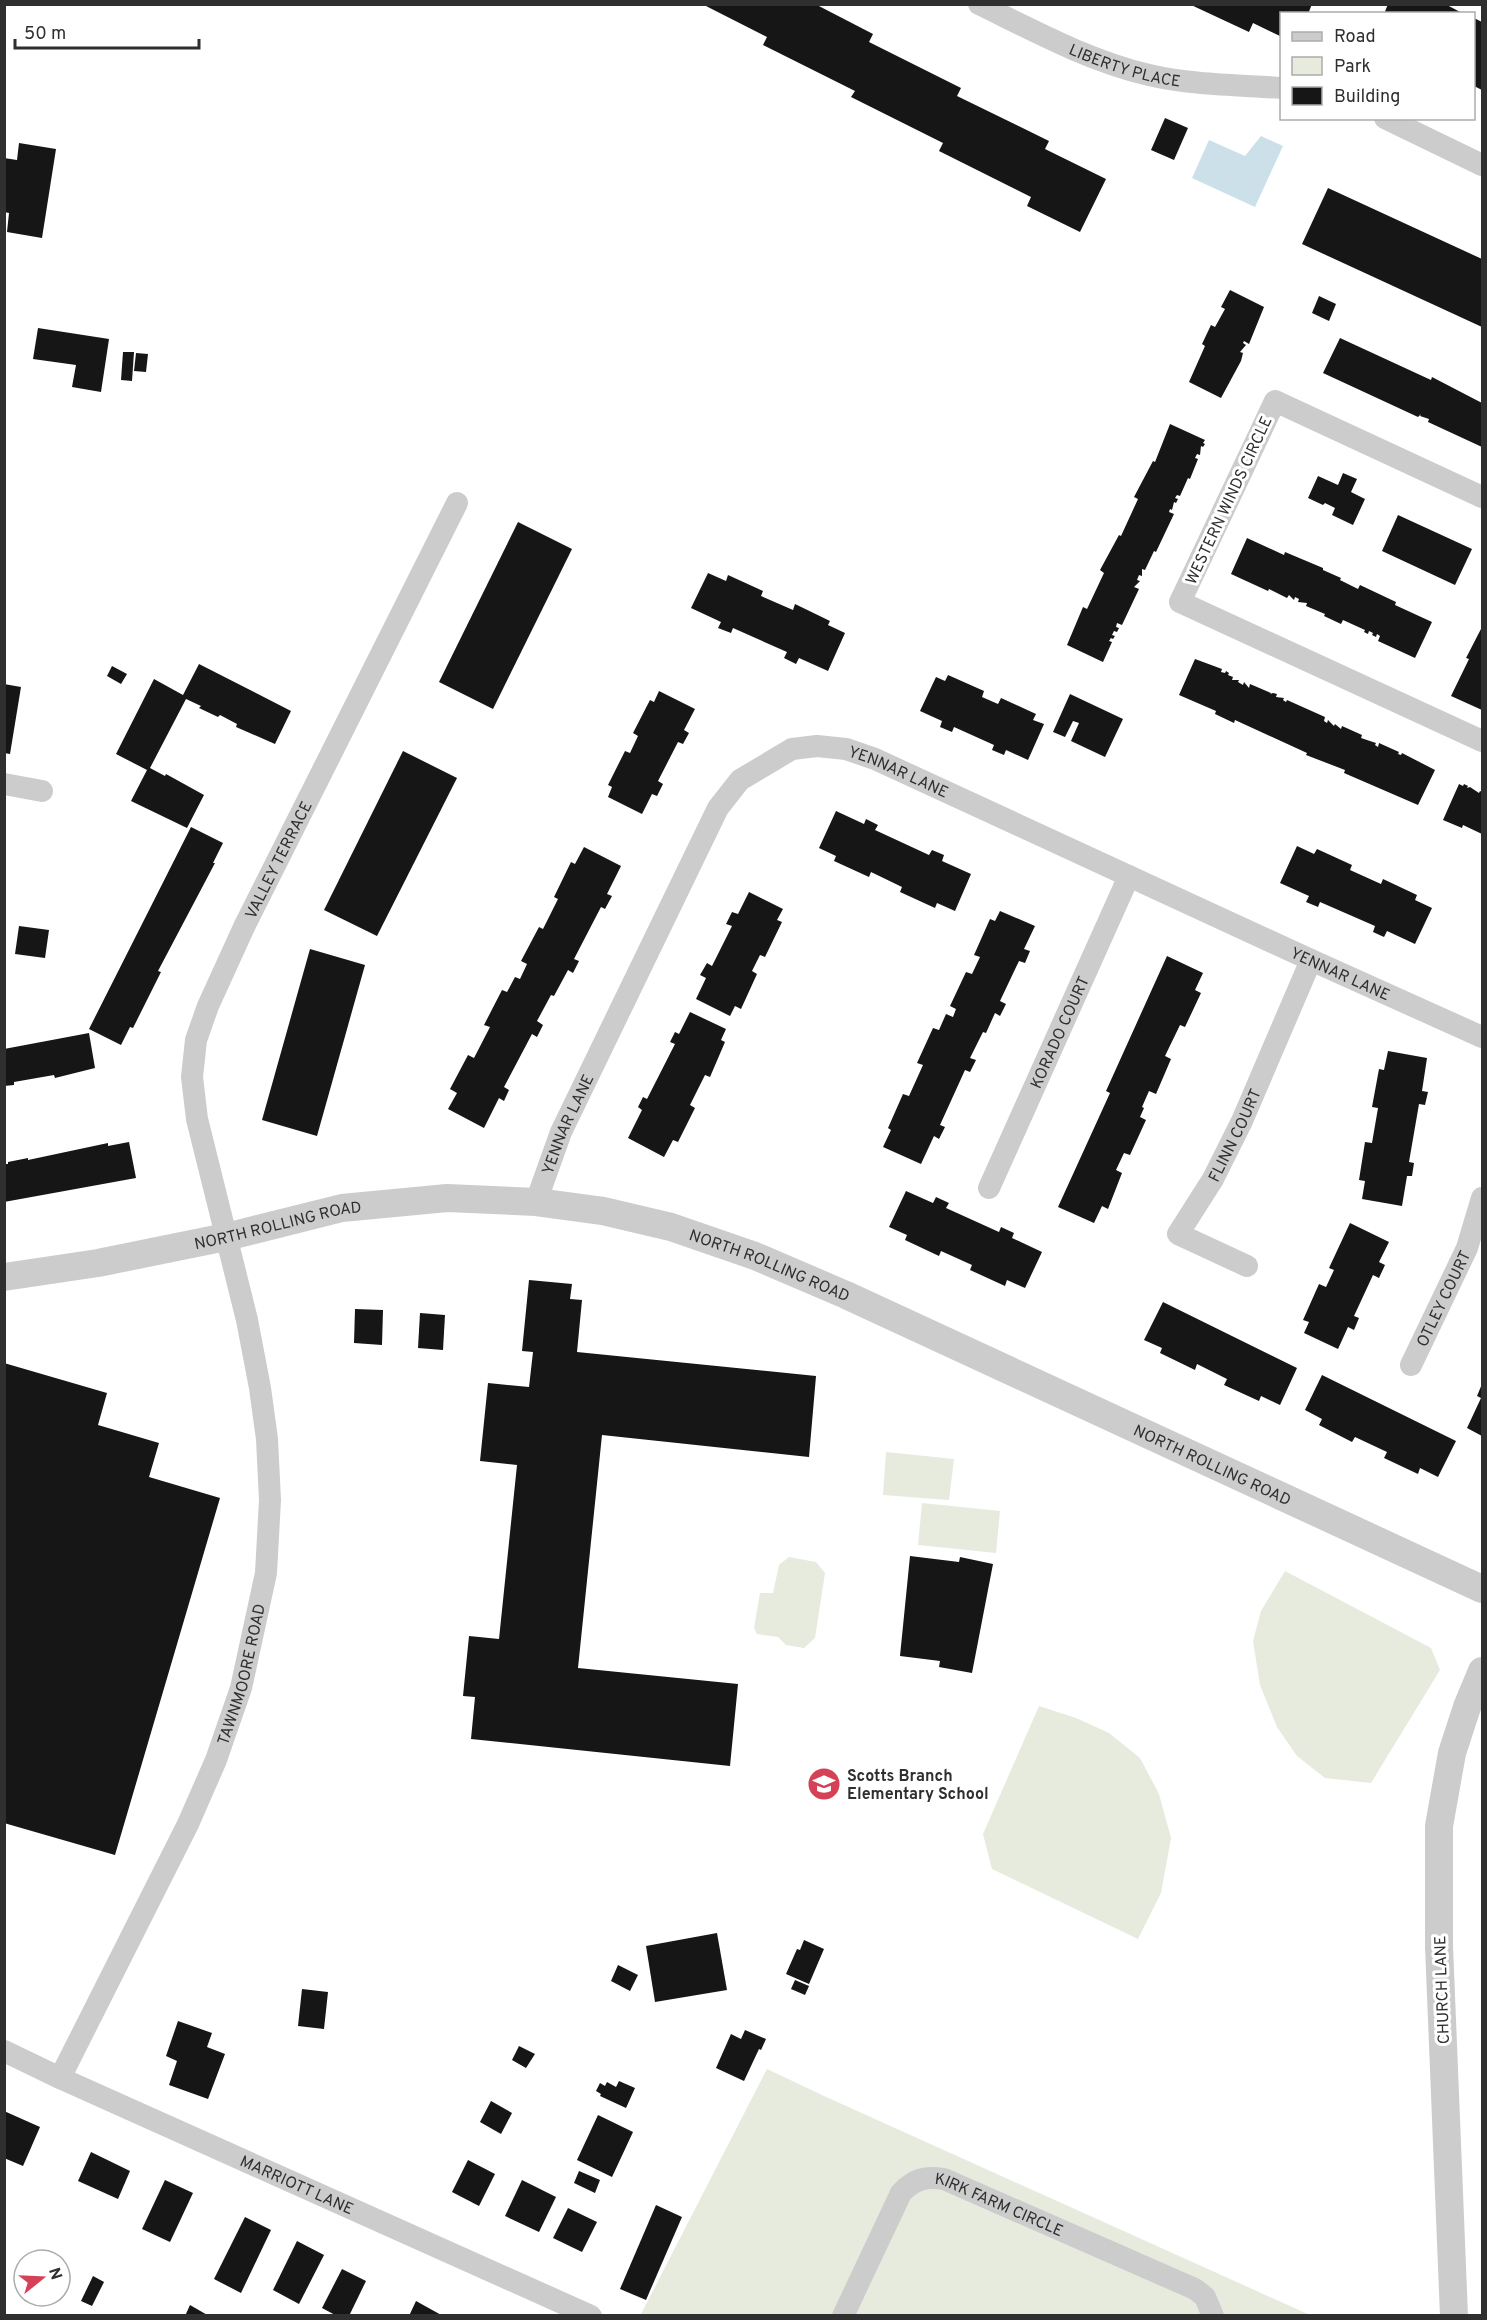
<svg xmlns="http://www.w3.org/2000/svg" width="1487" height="2320" font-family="Overpass,sans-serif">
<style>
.green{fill:#e6ebde}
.water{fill:#cce0e9}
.building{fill:#161616}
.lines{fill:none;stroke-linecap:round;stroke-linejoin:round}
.minor{stroke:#ccc;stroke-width:22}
.tertiary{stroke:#ccc;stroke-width:28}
.labels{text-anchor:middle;stroke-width:6;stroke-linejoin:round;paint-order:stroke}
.street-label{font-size:16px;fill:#2f2f2f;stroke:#fff}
.poi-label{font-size:16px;font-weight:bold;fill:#2f2f2f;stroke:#fff;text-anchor:start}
</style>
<rect width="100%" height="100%" fill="#fff"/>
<!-- green -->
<g class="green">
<path d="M 886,1452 L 954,1459 L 949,1500 L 883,1495 Z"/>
<path d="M 922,1503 L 1000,1511 L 996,1553 L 918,1545 Z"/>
<path d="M 789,1557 L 816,1562 L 825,1573 L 815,1638 L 804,1648 L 786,1645 L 778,1637 L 757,1634 L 754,1628 L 760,1593 L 773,1593 L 779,1565 Z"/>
<path d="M 1285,1571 L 1431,1648 L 1440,1670 L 1371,1783 L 1325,1778 L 1297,1756 L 1277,1727 L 1260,1685 L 1253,1641 L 1261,1611 Z"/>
<path d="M 1039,1706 L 1076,1718 L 1109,1733 L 1140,1758 L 1159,1794 L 1171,1838 L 1161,1893 L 1138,1939 L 992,1869 L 983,1834 Z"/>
<path d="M 767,2069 L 824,2096 L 1310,2315 L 640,2316 Z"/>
</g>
<!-- water -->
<path class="water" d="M 1261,136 L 1283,146 L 1255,207 L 1192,178 L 1209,140 L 1245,156 Z"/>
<!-- building -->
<g class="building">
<path d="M 702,4 L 815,4 L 873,34 L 869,42 L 961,88 L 957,96 L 1049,141 L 1045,149 L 1106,179 L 1080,232 L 1027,206 L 1031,197 L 939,151 L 943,143 L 851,97 L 855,91 L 763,45 L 767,37 Z"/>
<path d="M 1189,4 L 1312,4 L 1308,14 L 1282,14 L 1282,37 L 1253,23 L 1249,32 Z"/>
<path d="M 1388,4 L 1445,4 L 1464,14 L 1384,14 Z"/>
<path d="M 1474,18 L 1482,22 L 1482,90 L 1474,86 Z"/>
<path d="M 1165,118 L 1188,128 L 1174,160 L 1151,150 Z"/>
<path d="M 19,143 L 56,149 L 42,238 L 7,232 L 9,213 L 4,212 L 4,158 L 17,160 Z"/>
<path d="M 1328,188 L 1482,259 L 1482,327 L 1302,244 Z"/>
<path d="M 1230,290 L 1264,307 L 1249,344 L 1244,341 L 1243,343 L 1246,345 L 1240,352 L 1243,353 L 1241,361 L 1221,398 L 1189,382 L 1205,346 L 1202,344 L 1211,325 L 1215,327 L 1225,309 L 1221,307 Z"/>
<path d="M 1319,296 L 1336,304 L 1329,321 L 1312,313 Z"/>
<path d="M 38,328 L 109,339 L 101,392 L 72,387 L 76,365 L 33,359 Z"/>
<path d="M 1340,338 L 1431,380 L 1432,377 L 1482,403 L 1482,447 L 1428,422 L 1429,419 L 1420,416 L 1421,414 L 1418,417 L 1323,373 Z"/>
<path d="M 123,352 L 134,352 L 132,381 L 121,380 Z"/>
<path d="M 136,353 L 148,354 L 146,372 L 134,371 Z"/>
<path d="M 1170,424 L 1205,440 L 1203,443 L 1205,444 L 1203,447 L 1201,446 L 1200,455 L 1197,454 L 1195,458 L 1198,459 L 1190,479 L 1188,478 L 1180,496 L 1177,495 L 1175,498 L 1178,499 L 1176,503 L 1174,502 L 1172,510 L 1170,509 L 1169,512 L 1174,514 L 1156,552 L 1154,551 L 1145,570 L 1142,569 L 1142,576 L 1139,575 L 1137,580 L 1140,581 L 1134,587 L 1139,589 L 1122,625 L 1117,623 L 1116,627 L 1119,628 L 1117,632 L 1114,631 L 1112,635 L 1115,636 L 1113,639 L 1111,638 L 1109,641 L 1112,642 L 1103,662 L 1067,645 L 1083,607 L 1087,609 L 1104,573 L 1100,570 L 1119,535 L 1121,536 L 1138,499 L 1134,497 L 1153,461 L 1155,462 Z"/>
<path d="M 1343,473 L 1357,479 L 1351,492 L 1365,499 L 1353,525 L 1332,515 L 1335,508 L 1325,503 L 1323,505 L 1308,498 L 1318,476 L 1338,485 Z"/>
<path d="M 1398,515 L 1472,549 L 1455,585 L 1382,551 Z"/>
<path d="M 518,522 L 572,549 L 493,709 L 439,682 Z"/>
<path d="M 1247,538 L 1284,555 L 1285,552 L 1323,568 L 1323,570 L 1341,578 L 1340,580 L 1358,589 L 1360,585 L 1396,602 L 1395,605 L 1432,622 L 1415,658 L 1378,641 L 1380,636 L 1377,634 L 1376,637 L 1372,635 L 1373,633 L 1369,631 L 1368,634 L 1364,632 L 1365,630 L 1343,620 L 1341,624 L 1324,616 L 1325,614 L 1306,606 L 1307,603 L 1298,602 L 1299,599 L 1295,597 L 1294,600 L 1289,595 L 1287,598 L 1269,589 L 1268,591 L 1231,574 Z"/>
<path d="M 708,573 L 726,581 L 728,575 L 763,591 L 761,596 L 793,610 L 795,604 L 830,621 L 828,625 L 845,633 L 828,671 L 799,658 L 796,664 L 784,658 L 787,652 L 733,628 L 731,633 L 718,628 L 721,622 L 691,608 Z"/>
<path d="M 1482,627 L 1482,710 L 1451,696 L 1469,659 L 1466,658 Z"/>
<path d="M 1195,659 L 1222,669 L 1221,672 L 1225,673 L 1226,671 L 1229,673 L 1228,675 L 1233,677 L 1232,680 L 1239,680 L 1238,682 L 1243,685 L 1244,682 L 1249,688 L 1250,684 L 1271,693 L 1270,694 L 1273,693 L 1277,694 L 1276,697 L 1284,698 L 1283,700 L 1286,702 L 1287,700 L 1325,717 L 1324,721 L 1327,723 L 1328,720 L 1334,726 L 1335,724 L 1341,729 L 1342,726 L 1362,735 L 1361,738 L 1376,743 L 1375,745 L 1378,747 L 1379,743 L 1399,752 L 1398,754 L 1401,755 L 1402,753 L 1435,770 L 1418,805 L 1344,773 L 1345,770 L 1306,755 L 1307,753 L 1235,720 L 1234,723 L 1215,714 L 1216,711 L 1179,695 Z"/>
<path d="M 199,664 L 291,711 L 275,744 L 236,727 L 237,724 L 220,715 L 218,717 L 199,708 L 201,706 L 186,699 L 150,768 L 165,776 L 166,774 L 204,795 L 187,828 L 131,801 L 147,770 L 116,754 L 154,679 L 183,695 Z"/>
<path d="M 112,666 L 127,674 L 121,684 L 107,676 Z"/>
<path d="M 948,675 L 984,691 L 982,697 L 998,704 L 1001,698 L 1036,714 L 1033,720 L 1044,724 L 1028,760 L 1006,750 L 1004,755 L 992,750 L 994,745 L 954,727 L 952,732 L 940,727 L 942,721 L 920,711 L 936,677 L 945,681 Z"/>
<path d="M 4,684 L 21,687 L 10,754 L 4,753 Z"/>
<path d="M 659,691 L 695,709 L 684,730 L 689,733 L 683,744 L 678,742 L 658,781 L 663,784 L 657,796 L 652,794 L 642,814 L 608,797 L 612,787 L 608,785 L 625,751 L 630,753 L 638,736 L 633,733 L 650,700 L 654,702 Z"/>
<path d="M 1070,694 L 1123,719 L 1105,757 L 1071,741 L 1079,723 L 1073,721 L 1065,737 L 1053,732 Z"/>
<path d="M 403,751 L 457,778 L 377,936 L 324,910 Z"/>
<path d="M 1459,784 L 1463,786 L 1464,784 L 1468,786 L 1467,788 L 1470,787 L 1479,793 L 1480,791 L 1482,792 L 1482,834 L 1463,825 L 1462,828 L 1443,820 Z"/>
<path d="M 836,811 L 864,824 L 866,819 L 878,825 L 875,830 L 929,855 L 932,850 L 944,855 L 942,861 L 971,874 L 955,911 L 937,903 L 935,908 L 900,892 L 902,887 L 871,872 L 869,877 L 834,861 L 836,856 L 819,848 Z"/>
<path d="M 191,827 L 223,843 L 213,863 L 215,863 L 158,971 L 161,972 L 133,1028 L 130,1027 L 121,1045 L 89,1029 Z"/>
<path d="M 1297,846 L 1314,854 L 1317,849 L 1352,865 L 1350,870 L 1381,884 L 1383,879 L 1417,895 L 1415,900 L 1432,908 L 1415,944 L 1387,931 L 1384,937 L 1373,932 L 1375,926 L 1320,902 L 1318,907 L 1306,902 L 1309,896 L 1280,883 Z"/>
<path d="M 584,847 L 621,866 L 607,894 L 612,896 L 605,909 L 601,907 L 574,959 L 579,961 L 573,973 L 568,970 L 554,996 L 551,995 L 537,1021 L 543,1025 L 537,1037 L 532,1034 L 504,1087 L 509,1090 L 504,1101 L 499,1098 L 484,1128 L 448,1109 L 457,1093 L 450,1089 L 468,1055 L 474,1058 L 490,1027 L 484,1025 L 502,990 L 507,992 L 515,977 L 520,979 L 527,964 L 521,961 L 539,927 L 543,929 L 558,899 L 554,897 L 571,862 L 575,864 Z"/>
<path d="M 749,892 L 783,909 L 777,920 L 782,922 L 765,957 L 760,955 L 752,971 L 757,974 L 741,1009 L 735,1006 L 730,1016 L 696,999 L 706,978 L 700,975 L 707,963 L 712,966 L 732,926 L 726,924 L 732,912 L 738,914 Z"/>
<path d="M 1000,911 L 1035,926 L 1024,949 L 1030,951 L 1025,963 L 1019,961 L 1000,1001 L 1006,1004 L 1000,1016 L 995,1013 L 986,1033 L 983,1032 L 970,1058 L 976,1060 L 970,1072 L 965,1070 L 940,1125 L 945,1127 L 939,1139 L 934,1136 L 921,1164 L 883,1147 L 891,1130 L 888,1128 L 903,1094 L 909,1096 L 923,1065 L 917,1063 L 933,1028 L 939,1030 L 946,1014 L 953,1017 L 956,1009 L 950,1006 L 966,972 L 972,974 L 980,957 L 974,955 L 990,919 L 995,921 Z"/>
<path d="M 19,926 L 49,930 L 45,958 L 15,954 Z"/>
<path d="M 310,949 L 365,965 L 317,1136 L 262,1120 Z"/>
<path d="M 1167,956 L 1203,973 L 1195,990 L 1201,993 L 1185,1027 L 1180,1025 L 1165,1056 L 1171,1059 L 1156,1094 L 1149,1091 L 1142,1107 L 1144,1108 L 1140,1117 L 1146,1120 L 1130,1155 L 1124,1153 L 1116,1170 L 1122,1173 L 1108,1209 L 1102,1206 L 1094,1223 L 1058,1207 L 1110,1093 L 1106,1091 Z"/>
<path d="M 690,1012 L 726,1029 L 721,1040 L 725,1042 L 710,1077 L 705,1075 L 690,1105 L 695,1108 L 678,1142 L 673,1140 L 664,1157 L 628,1138 L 642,1110 L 638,1107 L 643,1097 L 647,1099 L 675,1044 L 670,1042 L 675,1032 L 679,1034 Z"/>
<path d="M 89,1033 L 95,1068 L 55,1078 L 54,1075 L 14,1082 L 14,1085 L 4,1086 L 4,1049 Z"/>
<path d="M 1388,1051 L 1427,1058 L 1422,1091 L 1428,1092 L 1425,1105 L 1419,1104 L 1409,1162 L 1414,1163 L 1412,1176 L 1407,1176 L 1402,1206 L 1362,1199 L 1365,1181 L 1359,1180 L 1365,1142 L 1372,1143 L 1378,1108 L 1372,1107 L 1379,1069 L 1384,1070 Z"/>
<path d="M 129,1142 L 136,1178 L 4,1202 L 4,1164 L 8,1164 L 8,1162 L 28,1158 L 28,1160 L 108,1143 L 108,1146 Z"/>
<path d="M 906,1191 L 933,1203 L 936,1197 L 949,1203 L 946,1208 L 999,1232 L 1001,1227 L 1014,1233 L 1012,1238 L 1042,1252 L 1025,1288 L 1007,1280 L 1005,1286 L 970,1270 L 972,1265 L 941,1251 L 939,1256 L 905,1240 L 907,1235 L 889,1227 Z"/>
<path d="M 1350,1223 L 1389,1242 L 1379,1262 L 1385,1265 L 1379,1278 L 1373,1275 L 1354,1316 L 1359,1318 L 1354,1330 L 1348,1327 L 1338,1349 L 1304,1333 L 1309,1322 L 1303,1320 L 1319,1284 L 1326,1287 L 1334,1270 L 1329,1268 Z"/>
<path d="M 529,1280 L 572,1284 L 570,1299 L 582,1300 L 577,1352 L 816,1376 L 809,1457 L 602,1435 L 578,1668 L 738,1684 L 730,1766 L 471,1739 L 475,1697 L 463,1696 L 469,1636 L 499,1639 L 517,1465 L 480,1461 L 488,1383 L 529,1387 L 533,1352 L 522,1351 Z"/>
<path d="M 1163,1302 L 1297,1368 L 1280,1405 L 1261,1396 L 1259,1401 L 1224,1385 L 1227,1379 L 1197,1364 L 1195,1370 L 1160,1353 L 1162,1348 L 1144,1340 Z"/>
<path d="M 355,1309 L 383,1310 L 382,1345 L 354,1343 Z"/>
<path d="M 420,1313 L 445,1315 L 443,1350 L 418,1348 Z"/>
<path d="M 4,1363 L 107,1393 L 98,1425 L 159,1443 L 149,1477 L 220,1498 L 115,1855 L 4,1823 Z"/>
<path d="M 1322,1375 L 1456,1441 L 1438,1477 L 1420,1468 L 1418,1474 L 1384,1458 L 1387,1452 L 1355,1437 L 1352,1442 L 1319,1425 L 1322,1419 L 1305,1410 Z"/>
<path d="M 1482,1384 L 1482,1436 L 1467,1428 L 1481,1398 L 1477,1396 Z"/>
<path d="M 910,1556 L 959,1562 L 960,1557 L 993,1564 L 972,1673 L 939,1667 L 940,1661 L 900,1656 Z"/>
<path d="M 717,1933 L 727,1990 L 655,2002 L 646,1946 Z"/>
<path d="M 804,1940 L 824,1949 L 809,1984 L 786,1974 L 797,1949 L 800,1950 Z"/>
<path d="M 618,1965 L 638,1975 L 630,1991 L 611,1981 Z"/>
<path d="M 795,1980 L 809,1986 L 805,1995 L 791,1989 Z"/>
<path d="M 302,1989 L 328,1992 L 324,2029 L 298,2026 Z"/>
<path d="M 178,2021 L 212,2033 L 207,2047 L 225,2054 L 208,2099 L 169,2085 L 177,2061 L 166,2056 Z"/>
<path d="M 745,2030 L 766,2039 L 761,2050 L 759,2049 L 744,2081 L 716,2068 L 731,2034 L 741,2039 Z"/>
<path d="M 519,2046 L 535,2054 L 526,2068 L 512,2060 Z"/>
<path d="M 619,2081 L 635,2088 L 626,2108 L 600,2096 L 601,2094 L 596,2091 L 600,2083 L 605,2086 L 607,2082 L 616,2087 Z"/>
<path d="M 491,2101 L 512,2113 L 501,2134 L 480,2122 Z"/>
<path d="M 4,2111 L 40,2127 L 23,2166 L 4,2158 Z"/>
<path d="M 598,2115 L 633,2132 L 612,2177 L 577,2160 Z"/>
<path d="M 91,2152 L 130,2171 L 118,2199 L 78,2181 Z"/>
<path d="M 468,2160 L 495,2174 L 479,2206 L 452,2192 Z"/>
<path d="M 579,2171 L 600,2180 L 595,2193 L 574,2183 Z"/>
<path d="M 165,2180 L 193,2193 L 170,2242 L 142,2229 Z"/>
<path d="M 522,2180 L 556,2197 L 539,2232 L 505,2216 Z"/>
<path d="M 656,2205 L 682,2217 L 646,2300 L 620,2289 Z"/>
<path d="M 568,2208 L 597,2222 L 582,2252 L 553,2238 Z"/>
<path d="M 245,2217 L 271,2230 L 241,2293 L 214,2279 Z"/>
<path d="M 297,2241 L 324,2255 L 299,2304 L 273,2290 Z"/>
<path d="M 342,2269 L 366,2281 L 349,2316 L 337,2316 L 322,2308 Z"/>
<path d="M 93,2276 L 104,2282 L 92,2306 L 81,2301 Z"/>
<path d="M 416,2301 L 443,2316 L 409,2316 Z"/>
<path d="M 190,2305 L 209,2316 L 185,2316 Z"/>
</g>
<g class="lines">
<!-- minor -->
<g class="minor">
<path id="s1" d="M 979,4 C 1034,31 1089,61 1149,75 C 1191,85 1238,85 1282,88"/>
<path d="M 1385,118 L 1482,165"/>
<path d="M 1482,497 L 1275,401 L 1180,602 L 1482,741"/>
<path d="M 4,784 L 42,791"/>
<path id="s2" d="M 989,1188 L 1129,876"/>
<path id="s3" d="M 536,1202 L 561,1132 L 718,808 L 740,780 L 792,749 L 817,746 L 846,749 L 875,759 L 1311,960 L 1482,1037"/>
<path id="s4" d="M 1247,1266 L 1178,1234 L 1213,1179 L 1242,1121 L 1311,960"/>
<path id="s5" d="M 1411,1365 L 1467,1248 L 1482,1198"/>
<path id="s6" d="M 4,2051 L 60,2078 L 591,2316"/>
<path id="s7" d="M 60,2078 L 188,1824 L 216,1760 L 241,1688 L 266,1573 L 270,1500 L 267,1439 L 260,1388 L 247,1320 L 197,1119 L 192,1077 L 196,1040 L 208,1006 L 244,927 L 457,503"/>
<path id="s8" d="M 843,2316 L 901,2193 C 914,2179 926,2176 944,2179 L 1195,2289 L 1205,2297 L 1213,2316"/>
</g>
<!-- tertiary -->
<g class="tertiary">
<path id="s9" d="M 4,1277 L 98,1263 L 226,1237 L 342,1208 L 447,1198 L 536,1202 L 603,1211 L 671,1227 L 755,1256 L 846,1295 L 1482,1589"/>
<path d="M 1454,2316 L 1439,1946 L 1439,1826 L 1452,1753 L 1467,1707 L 1482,1671"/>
</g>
</g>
<!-- icons -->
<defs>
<symbol id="school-disc" viewBox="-11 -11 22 22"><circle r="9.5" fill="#d54258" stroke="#fff"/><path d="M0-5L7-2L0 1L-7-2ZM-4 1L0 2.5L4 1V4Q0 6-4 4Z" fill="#fff"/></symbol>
</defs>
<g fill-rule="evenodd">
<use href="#school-disc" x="805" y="1765" width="38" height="38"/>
</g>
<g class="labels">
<!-- street labels -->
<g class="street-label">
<text dy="6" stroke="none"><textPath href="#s1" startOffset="159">LIBERTY PLACE</textPath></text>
<text transform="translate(1228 500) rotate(-65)" y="6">WESTERN WINDS CIRCLE</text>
<text dy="6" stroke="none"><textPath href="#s3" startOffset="642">YENNAR LANE</textPath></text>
<text dy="6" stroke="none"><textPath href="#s7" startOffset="1288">VALLEY TERRACE</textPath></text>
<text dy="6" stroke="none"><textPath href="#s3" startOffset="1128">YENNAR LANE</textPath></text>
<text dy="6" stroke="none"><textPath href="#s2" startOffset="171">KORADO COURT</textPath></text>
<text dy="6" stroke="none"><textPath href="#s3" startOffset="84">YENNAR LANE</textPath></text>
<text dy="6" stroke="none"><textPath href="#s4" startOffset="190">FLINN COURT</textPath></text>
<text dy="6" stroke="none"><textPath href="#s9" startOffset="279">NORTH ROLLING ROAD</textPath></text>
<text dy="6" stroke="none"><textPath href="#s9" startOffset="783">NORTH ROLLING ROAD</textPath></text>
<text dy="6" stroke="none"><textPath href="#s5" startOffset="74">OTLEY COURT</textPath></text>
<text dy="6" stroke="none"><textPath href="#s9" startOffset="1269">NORTH ROLLING ROAD</textPath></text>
<text dy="6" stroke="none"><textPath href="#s7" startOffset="444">TAWNMOORE ROAD</textPath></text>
<text transform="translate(1441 1990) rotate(-92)" y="6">CHURCH LANE</text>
<text dy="6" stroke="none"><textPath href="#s6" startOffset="322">MARRIOTT LANE</textPath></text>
<text dy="6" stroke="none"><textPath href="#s8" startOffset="244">KIRK FARM CIRCLE</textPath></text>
</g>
<!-- poi labels -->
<g class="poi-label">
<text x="847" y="1781">Scotts Branch<tspan x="847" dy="18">Elementary School</tspan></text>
</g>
</g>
<!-- border -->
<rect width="1487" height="2320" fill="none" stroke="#2f2f2f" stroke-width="12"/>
<!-- legend -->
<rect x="1280" y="12" width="195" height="108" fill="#ffffff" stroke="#acacac" stroke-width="1.5"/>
<rect x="1292" y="32" width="30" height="9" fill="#cccccc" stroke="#acacac" stroke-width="1.5"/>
<text x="1334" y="42" font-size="18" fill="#2f2f2f">Road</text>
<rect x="1292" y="57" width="30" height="18" fill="#e6ebde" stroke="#acacac" stroke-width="1.5"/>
<text x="1334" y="72" font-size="18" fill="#2f2f2f">Park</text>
<rect x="1292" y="87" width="30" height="18" fill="#161616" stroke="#acacac" stroke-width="1.5"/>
<text x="1334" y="102" font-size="18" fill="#2f2f2f">Building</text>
<!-- north arrow -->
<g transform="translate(42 2278) rotate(72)"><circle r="28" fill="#ffffff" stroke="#acacac" stroke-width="1.5"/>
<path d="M0-4.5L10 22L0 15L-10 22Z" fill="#d54258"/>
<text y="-9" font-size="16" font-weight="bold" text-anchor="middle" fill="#2f2f2f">N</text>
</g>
<!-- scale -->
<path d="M15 39v9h184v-9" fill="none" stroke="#2f2f2f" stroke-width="3"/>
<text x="24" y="39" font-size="18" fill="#2f2f2f" stroke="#ffffff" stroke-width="4.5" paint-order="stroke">50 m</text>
</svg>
